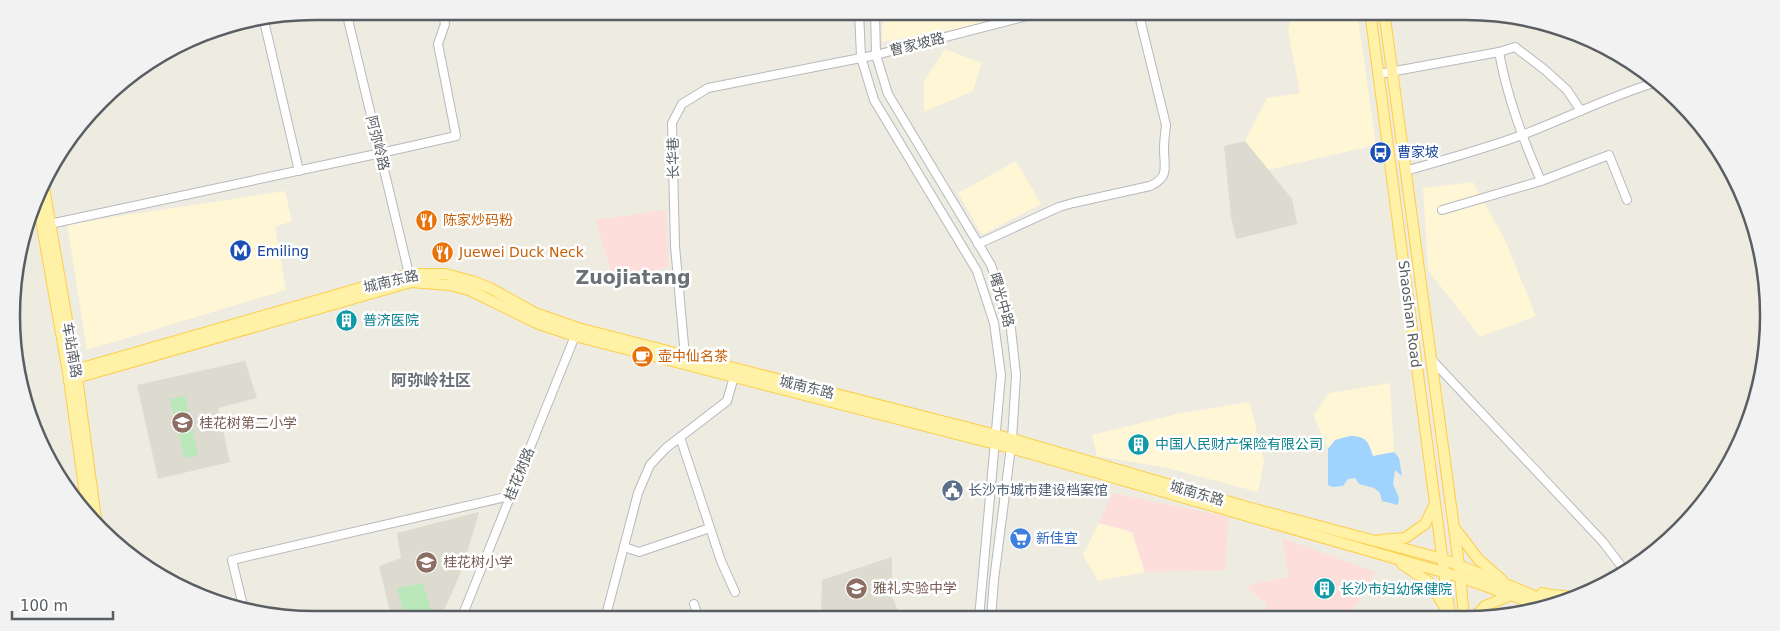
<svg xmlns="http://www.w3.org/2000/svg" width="1780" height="631" font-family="'DejaVu Sans','Noto Sans SC',sans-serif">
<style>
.commercial{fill:#fff6d5}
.education{fill:#dddad0}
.medical{fill:#fddeda}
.green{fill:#bae8bb}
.water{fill:#a0d4ff}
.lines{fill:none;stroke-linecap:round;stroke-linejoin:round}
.minor-casing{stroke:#b6b9bf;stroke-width:10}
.major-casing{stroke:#fece4a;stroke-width:12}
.minor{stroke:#fff;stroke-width:8}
.major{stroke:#fff1a5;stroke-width:10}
.labels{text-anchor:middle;stroke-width:5;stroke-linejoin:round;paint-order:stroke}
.street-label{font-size:14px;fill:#595e63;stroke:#fff}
.transit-label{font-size:14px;fill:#164399;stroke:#fff;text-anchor:start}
.food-label{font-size:14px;fill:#c56008;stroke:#fff;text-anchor:start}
.culture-label{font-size:14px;fill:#0d838f;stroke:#fff;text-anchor:start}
.education-label{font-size:14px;fill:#785e54;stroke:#fff;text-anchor:start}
.service-label{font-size:14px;fill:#4e5e75;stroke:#fff;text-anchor:start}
.shop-label{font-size:14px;fill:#366cbe;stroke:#fff;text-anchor:start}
.quarter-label{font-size:16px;font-weight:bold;fill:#6a7075;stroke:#fff}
.district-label{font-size:19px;font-weight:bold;fill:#6a7075;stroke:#fff}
.rim{fill:none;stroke:#595e63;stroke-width:2.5}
</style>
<rect width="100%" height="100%" fill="#eeebe1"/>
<!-- commercial -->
<g class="commercial">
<path d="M 883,11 L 1024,11 L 956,29 L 882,42 Z"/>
<path d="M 1292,11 L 1357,11 L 1376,145 L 1267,170 L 1245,141 L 1267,98 L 1300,93 L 1288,31 Z"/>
<path d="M 945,49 L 982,63 L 973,91 L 924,112 L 924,81 Z"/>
<path d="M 1016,161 L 1041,204 L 982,235 L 958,193 Z"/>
<path d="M 1473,182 L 1505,240 L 1536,316 L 1480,337 L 1428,270 L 1423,188 Z"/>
<path d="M 285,191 L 292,221 L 275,227 L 286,290 L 87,350 L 67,224 Z"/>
<path d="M 1390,383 L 1394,452 L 1373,457 L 1368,442 L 1336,440 L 1328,449 L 1313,415 L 1329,393 Z"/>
<path d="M 1250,402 L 1264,462 L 1258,492 L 1167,468 L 1097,456 L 1092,435 L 1177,414 Z"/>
<path d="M 1099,523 L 1132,532 L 1145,572 L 1098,581 L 1083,555 Z"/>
</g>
<!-- education -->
<g class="education">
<path d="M 1245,141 L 1292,199 L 1297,224 L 1236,239 L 1231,217 L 1224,146 Z"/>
<path d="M 245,361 L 257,398 L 218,408 L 230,462 L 158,479 L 137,385 Z"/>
<path d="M 479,512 L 462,570 L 440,619 L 392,620 L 379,566 L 401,558 L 397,533 Z"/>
<path d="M 892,557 L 892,596 L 901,618 L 803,619 L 821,615 L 822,580 Z"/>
</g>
<!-- medical -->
<g class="medical">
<path d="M 666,210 L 669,267 L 613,280 L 596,220 Z"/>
<path d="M 1113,493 L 1228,517 L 1226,570 L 1145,572 L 1132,532 L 1099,523 Z"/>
<path d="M 1282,538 L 1376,572 L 1357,604 L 1346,617 L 1262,618 L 1267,605 L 1245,586 L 1289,577 Z"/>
</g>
<!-- green -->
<g class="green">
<path d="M 185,396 L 191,422 L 176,426 L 170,399 Z"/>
<path d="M 192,428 L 198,455 L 184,458 L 178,431 Z"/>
<path d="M 423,583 L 431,611 L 405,617 L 397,588 Z"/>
</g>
<!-- water -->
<path class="water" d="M 1350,436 C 1367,436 1368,442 1373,456 L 1394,452 L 1399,458 L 1402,476 L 1395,470 L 1393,484 L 1399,498 L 1398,505 L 1382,501 L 1380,493 L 1374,488 L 1359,484 L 1355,478 L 1348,479 L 1343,486 L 1332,487 L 1328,485 L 1328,449 L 1335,440 Z"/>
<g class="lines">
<defs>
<g id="minor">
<path d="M 346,11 L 409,274"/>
<path d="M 859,11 L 861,57 L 874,100 L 977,271 L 994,323 L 1001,375 L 979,618"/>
<path d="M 875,11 L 876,55 L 888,94 L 991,265 L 1010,320 L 1016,375 L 1012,439 L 994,580 L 991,618"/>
<path d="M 264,21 L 299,171"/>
<path d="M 1499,52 C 1507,97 1523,139 1541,181"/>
<path d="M 1379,74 L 1499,52 L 1515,47 L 1545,70 L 1567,90 L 1581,111"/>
<path d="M 1405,171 C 1444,160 1484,149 1522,135 C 1567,118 1610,96 1657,82"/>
<path d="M 1442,210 L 1541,181 L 1609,155 L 1627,200"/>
<path d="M 45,225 L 381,153 L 456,136 L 438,44 L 445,24 L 442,11"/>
<path d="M 978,244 L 1059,207 L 1073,203 L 1150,186 C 1170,177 1164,167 1164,149 C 1164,141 1165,133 1166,125 L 1138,11"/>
<path d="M 683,355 L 684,345 L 675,246 L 672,123 L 682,104 L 708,88 L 876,55 L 1046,11"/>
<path d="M 1431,359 L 1603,542 L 1625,571"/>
<path d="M 680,437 L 721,561 L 735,592"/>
<path d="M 624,547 L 639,552 L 710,528"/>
<path d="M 694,604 L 699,619"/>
<path d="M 244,610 L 232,560 L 510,496"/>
<path d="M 461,619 L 577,331"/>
<path d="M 605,619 L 638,493 L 650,465 L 666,448 L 727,401 L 734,377"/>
</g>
<g id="major">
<path d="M 1370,11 L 1450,617"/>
<path d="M 1384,11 L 1459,565 L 1464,617"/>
<path d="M 43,182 L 77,378 L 96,519"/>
<path d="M 37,198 L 68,372 L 87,509"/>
<path d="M 68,372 L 409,274 L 445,274 L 472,281 L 490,288 L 535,313 L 578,328 L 1012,439 L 1247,507 L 1443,559 L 1513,587 L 1546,601 L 1553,602"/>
<path d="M 69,380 L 411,282 L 449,285 L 469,290 L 539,324 L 575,336 L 1011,448 L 1460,577 L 1542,606"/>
<path d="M 1456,530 L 1478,559 L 1502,580"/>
<path d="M 1380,540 L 1405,538 L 1425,524 L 1435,504"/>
<path d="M 1402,564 L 1429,582 L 1448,612"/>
<path d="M 1542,593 C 1551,596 1560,595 1570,597"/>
<path d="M 1475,617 L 1485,606 L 1511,595"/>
</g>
</defs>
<!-- minor casing -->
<use href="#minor" class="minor-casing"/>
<!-- major casing -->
<use href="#major" class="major-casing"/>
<!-- minor -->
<use href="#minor" class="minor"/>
<!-- major -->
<use href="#major" class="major"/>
</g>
<!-- icons -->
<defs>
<symbol id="bus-disc" viewBox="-11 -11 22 22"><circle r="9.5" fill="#1a4fb4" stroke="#fff"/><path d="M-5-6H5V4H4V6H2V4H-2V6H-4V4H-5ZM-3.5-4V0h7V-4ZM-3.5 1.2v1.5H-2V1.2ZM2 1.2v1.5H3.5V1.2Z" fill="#fff"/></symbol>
<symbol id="restaurant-disc" viewBox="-11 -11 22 22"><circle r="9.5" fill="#e8710a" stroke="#fff"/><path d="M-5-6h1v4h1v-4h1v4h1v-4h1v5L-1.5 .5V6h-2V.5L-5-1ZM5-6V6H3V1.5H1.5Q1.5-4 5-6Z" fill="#fff"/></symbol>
<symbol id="metro-disc" viewBox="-11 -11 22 22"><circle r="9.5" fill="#1a4fb4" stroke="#fff"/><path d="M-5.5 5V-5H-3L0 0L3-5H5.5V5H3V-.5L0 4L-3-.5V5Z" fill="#fff"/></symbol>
<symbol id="building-disc" viewBox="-11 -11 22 22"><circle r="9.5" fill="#0f9aa8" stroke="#fff"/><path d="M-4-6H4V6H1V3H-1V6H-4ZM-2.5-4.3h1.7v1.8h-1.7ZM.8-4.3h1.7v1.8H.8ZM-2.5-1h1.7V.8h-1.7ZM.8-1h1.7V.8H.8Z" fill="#fff"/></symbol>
<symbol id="cafe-disc" viewBox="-11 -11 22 22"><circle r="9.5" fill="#e8710a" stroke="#fff"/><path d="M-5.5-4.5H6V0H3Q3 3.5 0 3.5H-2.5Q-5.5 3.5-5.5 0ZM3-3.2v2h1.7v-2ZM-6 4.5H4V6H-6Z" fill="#fff"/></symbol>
<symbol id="school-disc" viewBox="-11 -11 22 22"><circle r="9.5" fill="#8d6e63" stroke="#fff"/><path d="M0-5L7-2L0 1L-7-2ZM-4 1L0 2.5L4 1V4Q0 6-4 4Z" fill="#fff"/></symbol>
<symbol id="civic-disc" viewBox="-11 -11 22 22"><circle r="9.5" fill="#5c6f8a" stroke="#fff"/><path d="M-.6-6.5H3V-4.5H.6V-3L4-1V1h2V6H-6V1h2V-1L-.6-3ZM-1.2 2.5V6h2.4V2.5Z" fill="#fff"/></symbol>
<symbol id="supermarket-disc" viewBox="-11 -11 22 22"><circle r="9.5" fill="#3f7fe0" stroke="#fff"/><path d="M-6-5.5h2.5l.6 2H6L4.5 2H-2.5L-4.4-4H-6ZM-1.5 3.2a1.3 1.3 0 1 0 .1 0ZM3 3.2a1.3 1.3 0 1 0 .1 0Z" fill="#fff"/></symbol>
</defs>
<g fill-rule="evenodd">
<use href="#bus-disc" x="1368" y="140" width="25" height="25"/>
<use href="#restaurant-disc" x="414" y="208" width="25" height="25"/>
<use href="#metro-disc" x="228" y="238" width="25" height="25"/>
<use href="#restaurant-disc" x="430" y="240" width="25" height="25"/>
<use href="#building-disc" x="334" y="308" width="25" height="25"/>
<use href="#cafe-disc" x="630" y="344" width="25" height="25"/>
<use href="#school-disc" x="170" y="410" width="25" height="25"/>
<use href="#building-disc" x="1126" y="432" width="25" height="25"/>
<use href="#civic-disc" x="940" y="478" width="25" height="25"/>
<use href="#supermarket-disc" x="1008" y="526" width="25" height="25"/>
<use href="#school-disc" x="414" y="550" width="25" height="25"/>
<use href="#school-disc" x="844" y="576" width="25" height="25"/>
<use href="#building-disc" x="1312" y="576" width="25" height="25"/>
</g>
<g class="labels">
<!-- street labels -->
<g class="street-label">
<text transform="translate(917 44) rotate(-14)" y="5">曹家坡路</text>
<text transform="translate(378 143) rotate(76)" y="5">阿弥岭路</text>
<text transform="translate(673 158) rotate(-91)" y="5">长华巷</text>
<text transform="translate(391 281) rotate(-13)" y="5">城南东路</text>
<text transform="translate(1002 300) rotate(74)" y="5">曙光中路</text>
<text transform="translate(1410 314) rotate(83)" y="5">Shaoshan Road</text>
<text transform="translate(72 350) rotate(80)" y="5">车站南路</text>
<text transform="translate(807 387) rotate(14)" y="5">城南东路</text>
<text transform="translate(519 474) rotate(-68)" y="5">桂花树路</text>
<text transform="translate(1197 493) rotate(16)" y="5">城南东路</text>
</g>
<!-- transit labels -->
<g class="transit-label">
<text x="1397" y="157">曹家坡</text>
<text x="257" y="256">Emiling</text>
</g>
<!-- food labels -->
<g class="food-label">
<text x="443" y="225">陈家炒码粉</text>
<text x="459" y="257">Juewei Duck Neck</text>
<text x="658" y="361">壶中仙名茶</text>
</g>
<!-- culture labels -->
<g class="culture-label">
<text x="363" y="325">普济医院</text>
<text x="1155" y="449">中国人民财产保险有限公司</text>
<text x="1340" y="594">长沙市妇幼保健院</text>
</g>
<!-- education labels -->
<g class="education-label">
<text x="199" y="428">桂花树第二小学</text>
<text x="443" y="567">桂花树小学</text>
<text x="873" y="593">雅礼实验中学</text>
</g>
<!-- service labels -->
<g class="service-label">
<text x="968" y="495">长沙市城市建设档案馆</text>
</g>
<!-- shop labels -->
<g class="shop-label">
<text x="1036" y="543">新佳宜</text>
</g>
<!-- quarter labels -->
<g class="quarter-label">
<text x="431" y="386">阿弥岭社区</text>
</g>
<!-- district labels -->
<g class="district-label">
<text x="633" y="284">Zuojiatang</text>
</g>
</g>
<!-- crop -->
<path d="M0 0H1780V631H0ZM315 20H1465A295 295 0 0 1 1760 315V316A295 295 0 0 1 1465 611H315A295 295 0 0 1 20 316V315A295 295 0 0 1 315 20Z" fill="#f2f2f3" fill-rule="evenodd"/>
<path class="rim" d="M315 20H1465A295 295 0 0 1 1760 315V316A295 295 0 0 1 1465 611H315A295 295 0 0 1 20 316V315A295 295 0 0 1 315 20Z"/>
<!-- scale -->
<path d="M12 611v8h101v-8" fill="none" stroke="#595e63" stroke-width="2.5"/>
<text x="20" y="611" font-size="15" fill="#595e63" stroke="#ffffff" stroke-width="4" paint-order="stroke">100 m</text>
</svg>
